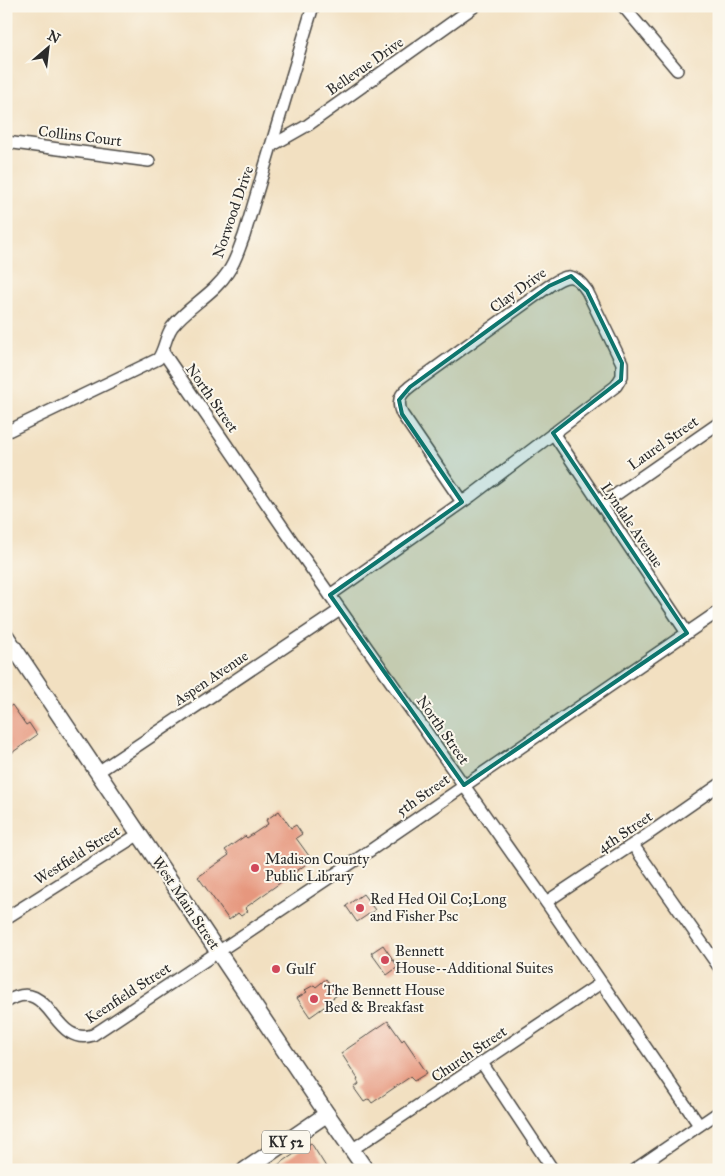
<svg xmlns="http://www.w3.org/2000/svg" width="725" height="1176" font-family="'IM FELL Great Primer',serif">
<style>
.building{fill:#e6977e}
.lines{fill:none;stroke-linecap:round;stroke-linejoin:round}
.minor-casing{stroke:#494642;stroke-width:14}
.major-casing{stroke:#494642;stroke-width:18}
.minor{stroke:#fff;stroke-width:11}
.major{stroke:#fff;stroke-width:15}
.marked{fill:#0f766e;fill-opacity:0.2;stroke:#0f766e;stroke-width:4;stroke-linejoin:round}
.poi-dot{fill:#d1495b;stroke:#fbf7ec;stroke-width:2}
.labels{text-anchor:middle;stroke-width:4;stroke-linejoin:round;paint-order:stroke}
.shield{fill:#fbf7ec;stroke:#696865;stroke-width:1}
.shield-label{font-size:14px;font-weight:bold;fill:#2b2b2b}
.street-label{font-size:15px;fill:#2b2b2b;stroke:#fbf7ec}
.poi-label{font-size:15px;fill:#2b2b2b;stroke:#fbf7ec;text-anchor:start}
</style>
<rect width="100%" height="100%" fill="#fbf7ec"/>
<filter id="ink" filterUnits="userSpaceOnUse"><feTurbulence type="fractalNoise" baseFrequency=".02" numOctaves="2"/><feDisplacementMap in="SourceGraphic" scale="10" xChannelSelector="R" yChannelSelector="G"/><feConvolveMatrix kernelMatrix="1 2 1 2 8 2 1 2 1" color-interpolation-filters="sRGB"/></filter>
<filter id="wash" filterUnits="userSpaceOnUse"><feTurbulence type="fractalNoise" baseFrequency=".0096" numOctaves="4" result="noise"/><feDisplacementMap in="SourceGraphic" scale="20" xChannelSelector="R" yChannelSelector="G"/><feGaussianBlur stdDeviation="1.12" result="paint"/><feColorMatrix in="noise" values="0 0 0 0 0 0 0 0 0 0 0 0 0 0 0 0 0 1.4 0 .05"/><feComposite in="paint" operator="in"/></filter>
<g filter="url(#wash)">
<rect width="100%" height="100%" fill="#f2e0c1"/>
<g id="blocks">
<!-- building -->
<g class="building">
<path d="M 12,705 L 26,725 L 29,723 L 37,735 L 6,757 L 6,709 Z"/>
<path d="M 279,811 L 291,828 L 296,825 L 302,834 L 296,838 L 312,860 L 245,908 L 248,911 L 241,916 L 238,913 L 229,920 L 198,877 L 229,855 L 225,850 L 245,836 L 247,838 L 268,824 L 266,820 Z"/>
<path d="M 363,894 L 375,910 L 357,922 L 346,906 Z"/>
<path d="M 383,945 L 398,967 L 387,975 L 371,953 Z"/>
<path d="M 326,979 L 337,995 L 330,1000 L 331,1003 L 327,1008 L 324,1007 L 310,1017 L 297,998 L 307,992 L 305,990 L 314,985 L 316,987 Z"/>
<path d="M 388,1021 L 402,1041 L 404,1039 L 427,1073 L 414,1081 L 410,1077 L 372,1103 L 369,1099 L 364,1102 L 354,1088 L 359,1084 L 357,1080 L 358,1079 L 341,1053 Z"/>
<path d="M 311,1143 L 328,1170 L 270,1170 Z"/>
</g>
</g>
</g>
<g filter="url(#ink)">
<use href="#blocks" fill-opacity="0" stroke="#494642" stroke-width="1"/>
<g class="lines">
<defs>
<g id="minor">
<path d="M 623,6 L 677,70"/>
<path d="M 6,142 L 149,161"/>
<path d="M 271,146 L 308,125 L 475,6"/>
<path d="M 163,352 L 301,554 L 546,902 L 699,1125"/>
<path d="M 6,432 L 158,359 C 165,349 165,337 172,327 C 188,306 214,294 228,272 C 236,261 239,248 244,236 L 313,6"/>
<path d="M 553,433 L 687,633"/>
<path d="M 601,505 L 719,423"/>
<path d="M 330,595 L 471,496 L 616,386 L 622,376 L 622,363 L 587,291 C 574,272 567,274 549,286 L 419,380 C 405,390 394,396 402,414 L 462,502"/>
<path d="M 98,772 L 340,610"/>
<path d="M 633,845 L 719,967"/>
<path d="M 546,902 L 647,835 L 719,785"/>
<path d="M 6,918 L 139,834"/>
<path d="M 6,1002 C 52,973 51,1048 93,1035 L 368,852 L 719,611"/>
<path d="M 482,1063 L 553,1170"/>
<path d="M 353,1149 L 601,983"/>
<path d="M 634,1170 L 719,1112"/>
</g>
<g id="major">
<path d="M 6,636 L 327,1114 L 366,1170"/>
<path d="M 245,1170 L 327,1114"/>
</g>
</defs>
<!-- minor casing -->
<use href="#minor" class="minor-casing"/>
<!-- major casing -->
<use href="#major" class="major-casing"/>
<!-- minor -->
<use href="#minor" class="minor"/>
<!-- major -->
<use href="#major" class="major"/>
</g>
</g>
<!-- marked area -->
<path class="marked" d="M 571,276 L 587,291 L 622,363 L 621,380 L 553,433 L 687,633 L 464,785 L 330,595 L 462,502 L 402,414 L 399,400 L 410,387 L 549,286 Z"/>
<!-- markers -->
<g class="poi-dot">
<circle cx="255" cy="868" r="5"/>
<circle cx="360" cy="908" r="5"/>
<circle cx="385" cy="960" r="5"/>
<circle cx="276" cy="969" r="5"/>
<circle cx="314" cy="999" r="5"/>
</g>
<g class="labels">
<!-- shield labels -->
<rect class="shield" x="262" y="1130.5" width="48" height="23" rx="4"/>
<g class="shield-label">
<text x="286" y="1147">KY 52</text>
</g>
<!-- street labels -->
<g class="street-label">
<text transform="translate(365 66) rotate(-35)" y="5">Bellevue Drive</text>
<text transform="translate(80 136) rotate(7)" y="5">Collins Court</text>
<text transform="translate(233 212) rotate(-71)" y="5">Norwood Drive</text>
<text transform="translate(518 290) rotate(-36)" y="5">Clay Drive</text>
<text transform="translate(212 398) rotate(55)" y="5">North Street</text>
<text transform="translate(663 443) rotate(-35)" y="5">Laurel Street</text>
<text transform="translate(632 525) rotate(56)" y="5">Lyndale Avenue</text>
<text transform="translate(211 678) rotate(-34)" y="5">Aspen Avenue</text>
<text transform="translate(443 730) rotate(55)" y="5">North Street</text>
<text transform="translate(423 795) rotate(-35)" y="5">5th Street</text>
<text transform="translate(625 832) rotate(-34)" y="5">4th Street</text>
<text transform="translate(77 855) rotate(-32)" y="5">Westfield Street</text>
<text transform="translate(186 903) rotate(56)" y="5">West Main Street</text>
<text transform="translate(128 993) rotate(-33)" y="5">Keenfield Street</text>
<text transform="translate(469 1054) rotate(-34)" y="5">Church Street</text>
</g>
<!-- poi labels -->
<g class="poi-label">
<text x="265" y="864">Madison County<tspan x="265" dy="17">Public Library</tspan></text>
<text x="370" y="904">Red Hed Oil Co;Long<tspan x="370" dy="17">and Fisher Psc</tspan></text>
<text x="395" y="956">Bennett<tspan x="395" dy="17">House--Additional Suites</tspan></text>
<text x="286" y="974">Gulf</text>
<text x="324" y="995">The Bennett House<tspan x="324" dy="17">Bed &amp; Breakfast</tspan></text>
</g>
</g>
<!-- margin -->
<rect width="725" height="1176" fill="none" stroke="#fbf7ec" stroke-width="25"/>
<!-- north arrow -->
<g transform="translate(48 48) rotate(28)" stroke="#fbf7ec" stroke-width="4" paint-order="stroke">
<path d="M0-4L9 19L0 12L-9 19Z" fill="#2b2b2b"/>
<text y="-8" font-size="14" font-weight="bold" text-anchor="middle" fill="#2b2b2b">N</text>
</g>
</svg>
